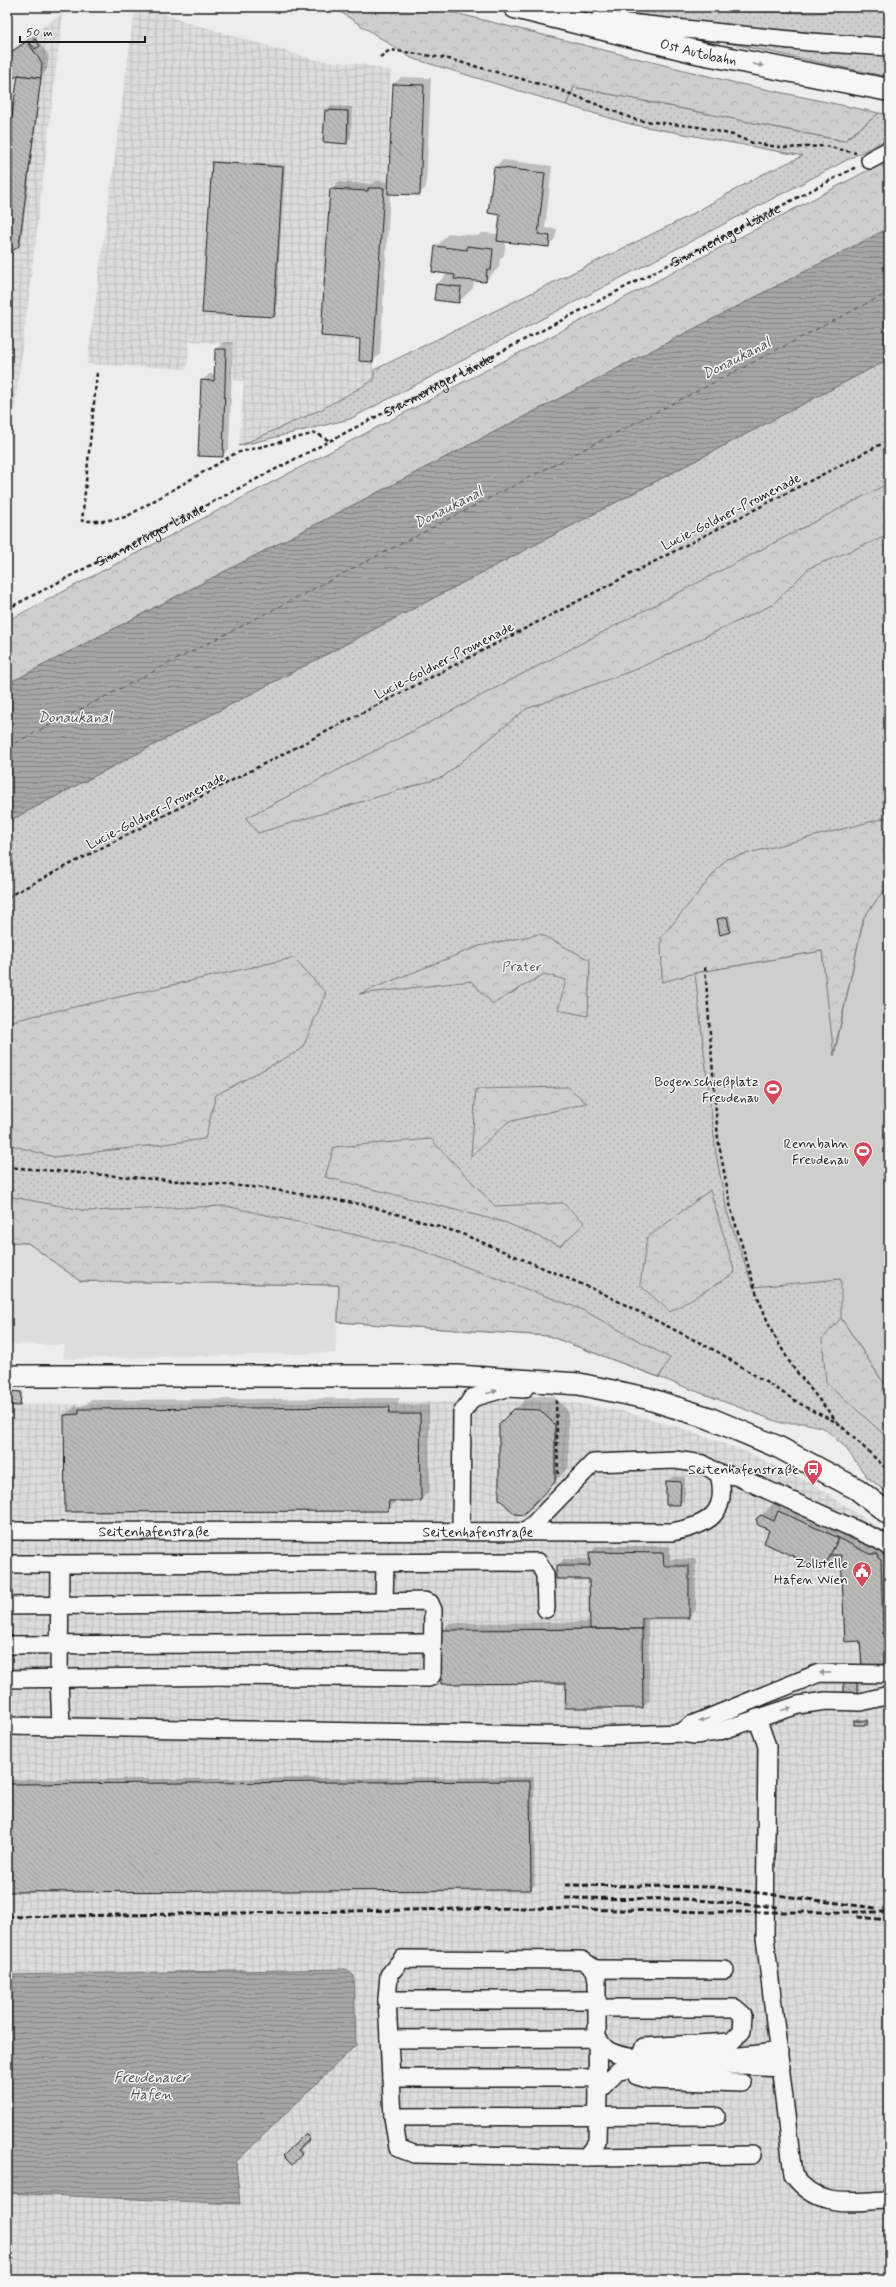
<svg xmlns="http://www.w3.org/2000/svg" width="896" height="2287" font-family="Mynerve,sans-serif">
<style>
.built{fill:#ddddda}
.industrial{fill:url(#industrial-grid)}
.grass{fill:url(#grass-dots);stroke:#757574}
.forest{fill:url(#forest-crowns);stroke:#757574}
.pitch{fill:#cececb;stroke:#757574}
.water{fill:url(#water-rules);stroke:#6f6f6d}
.shadow{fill:#0003}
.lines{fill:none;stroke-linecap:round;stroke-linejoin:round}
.ferry{stroke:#535352;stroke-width:1;stroke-dasharray:5 4;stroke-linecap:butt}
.building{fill:url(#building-back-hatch);stroke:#1c1c1c}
.minor-casing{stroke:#1c1c1c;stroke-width:20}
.major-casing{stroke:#1c1c1c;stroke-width:24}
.highway-casing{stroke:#1c1c1c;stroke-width:25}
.path{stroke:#1c1c1c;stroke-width:2.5;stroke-dasharray:4 3;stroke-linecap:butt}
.minor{stroke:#f6f6f2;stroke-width:17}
.major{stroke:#f6f6f2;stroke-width:21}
.highway{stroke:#f6f6f2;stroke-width:22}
.rail{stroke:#1c1c1c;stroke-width:3;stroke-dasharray:6 3;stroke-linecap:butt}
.oneway{fill:#949492}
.labels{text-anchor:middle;stroke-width:3;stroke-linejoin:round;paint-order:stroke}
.street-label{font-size:14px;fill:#1c1c1c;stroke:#f6f6f2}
.park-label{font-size:14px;fill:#515151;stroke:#f6f6f2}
.poi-label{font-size:14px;fill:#1c1c1c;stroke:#f6f6f2;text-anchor:end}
.water-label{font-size:15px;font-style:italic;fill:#535352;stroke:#f6f6f2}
</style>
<defs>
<pattern id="industrial-grid" width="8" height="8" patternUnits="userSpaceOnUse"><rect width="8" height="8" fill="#ddddda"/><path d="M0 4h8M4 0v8" fill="none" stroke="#bdbdba"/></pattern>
<pattern id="grass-dots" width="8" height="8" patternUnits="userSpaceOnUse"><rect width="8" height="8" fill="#cececb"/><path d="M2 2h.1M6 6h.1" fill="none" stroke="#b0b0ae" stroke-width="1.8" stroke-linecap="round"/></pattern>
<pattern id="forest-crowns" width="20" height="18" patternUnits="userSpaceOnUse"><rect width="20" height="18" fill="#cececb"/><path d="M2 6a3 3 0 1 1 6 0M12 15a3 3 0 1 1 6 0" fill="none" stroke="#b0b0ae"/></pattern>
<pattern id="water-rules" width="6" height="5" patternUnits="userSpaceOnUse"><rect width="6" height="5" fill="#a6a6a3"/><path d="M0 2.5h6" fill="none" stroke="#868684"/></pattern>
<pattern id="building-back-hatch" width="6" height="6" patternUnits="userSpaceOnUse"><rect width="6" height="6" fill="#b9b9b6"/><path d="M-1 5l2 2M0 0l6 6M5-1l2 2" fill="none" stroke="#9e9e9c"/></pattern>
</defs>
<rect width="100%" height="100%" fill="#edede9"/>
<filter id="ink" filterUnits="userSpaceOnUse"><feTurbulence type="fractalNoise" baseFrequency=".025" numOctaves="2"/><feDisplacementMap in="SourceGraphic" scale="8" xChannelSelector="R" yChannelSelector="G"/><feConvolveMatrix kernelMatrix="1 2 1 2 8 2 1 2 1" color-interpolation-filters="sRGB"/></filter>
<g filter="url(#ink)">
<!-- built -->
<path class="built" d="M 7,1242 L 28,1243 L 80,1281 L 340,1285 L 335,1353 L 63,1359 L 65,1345 L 7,1344 Z"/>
<!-- industrial -->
<g class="industrial">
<path d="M 146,7 L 184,21 L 315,60 L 362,64 L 391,71 L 387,187 L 384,189 L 373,362 L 375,380 L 322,409 L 239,446 L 244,381 L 229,379 L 233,345 L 189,341 L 187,369 L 87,364 L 134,14 Z"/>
<path d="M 63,13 L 25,327 L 7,468 L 7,53 Z"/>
<path d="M 554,1401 L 589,1405 L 626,1412 L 681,1428 L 744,1451 L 813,1484 L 889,1535 L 889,2280 L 7,2280 L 7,2193 L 240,2204 L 236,2162 L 356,2045 L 354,1976 L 346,1969 L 7,1975 L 7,1405 Z"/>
</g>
<!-- grass -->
<g class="grass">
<path d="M 574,7 L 667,7 L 716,11 L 814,13 L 889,8 L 889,39 L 609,15 Z"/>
<path d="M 690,35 L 889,55 L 889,73 L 885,72 L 884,76 Z"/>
<path d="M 574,87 L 844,141 L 879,113 L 889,115 L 889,138 L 350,419 L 239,446 L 322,409 L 374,380 L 374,370 L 687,217 L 763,174 L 803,156 L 630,124 L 566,105 Z"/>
<path d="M 889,359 L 889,1494 L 867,1477 L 845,1447 L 824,1428 L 804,1423 L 781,1423 L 549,1336 L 338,1322 L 339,1285 L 80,1281 L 28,1243 L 7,1242 L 7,822 Z"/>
</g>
<!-- forest -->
<g class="forest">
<path d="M 316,7 L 431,7 L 736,83 L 879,113 L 844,141 L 574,87 L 566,105 L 411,58 L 339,11 Z"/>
<path d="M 880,164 L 889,170 L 889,228 L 7,684 L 7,621 Z"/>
<path d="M 889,483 L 889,535 L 809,568 L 772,605 L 637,669 L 526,709 L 443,777 L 258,833 L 246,818 Z"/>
<path d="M 889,817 L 889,884 L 864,917 L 833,1058 L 822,951 L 695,973 L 662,982 L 661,938 L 726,859 Z"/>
<path d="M 540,934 L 590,960 L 588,1016 L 558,1010 L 566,980 L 544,974 L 493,1004 L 471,981 L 359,994 L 479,946 Z"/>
<path d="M 293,958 L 326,993 L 302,1049 L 216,1095 L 205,1139 L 54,1157 L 7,1144 L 7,1022 Z"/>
<path d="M 568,1087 L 587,1103 L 508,1122 L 471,1156 L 476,1089 Z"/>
<path d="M 431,1139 L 495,1206 L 563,1203 L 585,1223 L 560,1246 L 507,1223 L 325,1177 L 334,1147 Z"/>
<path d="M 710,1190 L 735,1273 L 670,1312 L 640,1285 L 647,1238 Z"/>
<path d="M 7,1196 L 87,1211 L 226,1206 L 414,1248 L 581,1309 L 670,1358 L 659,1377 L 549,1336 L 338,1322 L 339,1285 L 80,1281 L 28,1243 L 7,1242 Z"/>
<path d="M 841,1318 L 881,1379 L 889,1388 L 889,1439 L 826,1382 L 822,1339 Z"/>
</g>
<!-- pitch -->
<path class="pitch" d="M 889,884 L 889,1388 L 881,1379 L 841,1318 L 841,1279 L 753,1287 L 727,1212 L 716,1154 L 695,973 L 822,951 L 834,1056 L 864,917 Z"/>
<!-- water -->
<g class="water">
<path d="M 889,228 L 889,359 L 7,822 L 7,684 Z"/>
<path d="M 346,1969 L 354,1976 L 356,2045 L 236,2162 L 240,2204 L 7,2193 L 7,1975 Z"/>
</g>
<!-- shadow -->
<g class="shadow">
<path d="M 34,35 L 49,56 L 47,70 L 42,75 L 21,243 L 7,253 L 7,160 L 19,76 L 18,74 L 7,82 L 7,54 Z"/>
<path d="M 401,77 L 431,78 L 426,187 L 419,194 L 390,193 L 380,354 L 373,361 L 361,338 L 331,189 L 338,182 L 373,184 L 376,181 L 390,182 L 394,84 Z"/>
<path d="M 331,106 L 352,107 L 351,138 L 346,142 L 326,111 Z"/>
<path d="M 502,160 L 552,166 L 545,228 L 557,229 L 555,239 L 548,246 L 506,241 L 504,255 L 500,259 L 499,267 L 485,281 L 474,280 L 473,288 L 459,302 L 437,284 L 448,273 L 436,247 L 449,233 L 478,236 L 482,233 L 499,234 L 501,214 L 495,167 Z"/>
<path d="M 215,161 L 285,165 L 276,314 L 274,316 L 213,163 Z"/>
<path d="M 223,342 L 233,342 L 229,448 L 222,456 L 202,381 L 209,374 L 215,374 L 216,349 Z"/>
<path d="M 729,915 L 732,929 L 730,931 L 718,919 Z"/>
<path d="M 7,1390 L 23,1391 L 20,1405 L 7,1404 Z"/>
<path d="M 529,1396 L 554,1396 L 568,1411 L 569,1467 L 537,1500 L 500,1425 Z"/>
<path d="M 399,1398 L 398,1405 L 429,1405 L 430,1490 L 421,1500 L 397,1501 L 388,1510 L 65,1415 L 75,1406 L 84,1406 L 90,1400 Z"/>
<path d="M 672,1477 L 685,1477 L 684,1500 L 680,1504 L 667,1482 Z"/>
<path d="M 775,1502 L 853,1525 L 858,1519 L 889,1536 L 889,1663 L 862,1664 L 861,1640 L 842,1554 L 837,1555 L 823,1569 L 757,1520 Z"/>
<path d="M 597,1546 L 670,1546 L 670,1559 L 696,1559 L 696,1610 L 689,1617 L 648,1617 L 650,1700 L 643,1707 L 567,1682 L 442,1631 L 449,1623 L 591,1622 L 590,1578 L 557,1566 L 564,1559 L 590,1559 L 590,1553 Z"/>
<path d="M 859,1680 L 859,1691 L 857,1694 L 845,1694 Z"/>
<path d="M 857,1719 L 869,1719 L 869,1722 L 867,1724 L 855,1722 Z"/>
<path d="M 534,1777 L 535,1884 L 531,1889 L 7,1892 L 7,1780 Z"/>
<path d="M 308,2133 L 311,2136 L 299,2147 L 304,2152 L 292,2163 L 284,2156 Z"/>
</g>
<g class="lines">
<!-- ferry -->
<path class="ferry" d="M 7,747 L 889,292"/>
</g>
<!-- building -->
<g class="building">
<path d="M 35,39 L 40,46 L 35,49 L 30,43 Z"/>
<path d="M 27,41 L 42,63 L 41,78 L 18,75 L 7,83 L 7,55 Z"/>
<path d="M 18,75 L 41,78 L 19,246 L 7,255 L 7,150 Z"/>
<path d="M 393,84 L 424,85 L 420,195 L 388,194 Z"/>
<path d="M 325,110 L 348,111 L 347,144 L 323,142 Z"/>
<path d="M 212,162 L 283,167 L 274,317 L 202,313 Z"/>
<path d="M 494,167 L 545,173 L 538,234 L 550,236 L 549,247 L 497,241 L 500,215 L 488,213 Z"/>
<path d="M 368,188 L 384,188 L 373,362 L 359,361 L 360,339 L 321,336 L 330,189 L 368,191 Z"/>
<path d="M 435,246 L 467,250 L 467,246 L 493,249 L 491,270 L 487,269 L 486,282 L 454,279 L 455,275 L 432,272 Z"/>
<path d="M 436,284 L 461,287 L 459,303 L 434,300 Z"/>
<path d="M 215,349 L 226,349 L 223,457 L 198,456 L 201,380 L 214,381 Z"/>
<path d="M 727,917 L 730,932 L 720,935 L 717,919 Z"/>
<path d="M 7,1391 L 21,1392 L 20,1406 L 7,1405 Z"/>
<path d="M 390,1407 L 389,1414 L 420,1414 L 421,1501 L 389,1501 L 388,1511 L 65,1512 L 64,1415 L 79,1414 L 79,1409 Z"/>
<path d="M 514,1409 L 540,1410 L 555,1425 L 555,1482 L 523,1515 L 515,1514 L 499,1499 L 499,1424 Z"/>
<path d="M 666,1481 L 681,1482 L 680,1505 L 666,1505 Z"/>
<path d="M 778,1511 L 839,1538 L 823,1570 L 764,1543 L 769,1530 L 758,1525 L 756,1519 L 761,1515 L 774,1521 Z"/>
<path d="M 839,1538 L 869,1554 L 877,1554 L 878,1558 L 881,1560 L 883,1634 L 888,1634 L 889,1664 L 862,1665 L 860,1641 L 845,1642 L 841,1555 L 830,1555 Z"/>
<path d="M 589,1552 L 663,1553 L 664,1566 L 689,1566 L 689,1618 L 642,1618 L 642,1629 L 590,1629 L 589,1579 L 556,1579 L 556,1566 L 590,1566 Z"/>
<path d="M 642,1629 L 643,1708 L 565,1708 L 566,1683 L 441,1684 L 441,1630 Z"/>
<path d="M 844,1681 L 857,1682 L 857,1694 L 844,1695 Z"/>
<rect x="854" y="1721" width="13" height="4"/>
<path d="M 530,1781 L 531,1890 L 7,1892 L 7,1784 Z"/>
<path d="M 305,2134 L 310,2139 L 298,2150 L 302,2154 L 292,2165 L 283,2156 Z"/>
</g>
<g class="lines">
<defs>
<g id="minor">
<path d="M 599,20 L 810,42 L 889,47"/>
<path d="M 870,160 L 889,150"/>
<path id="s2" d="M 7,1531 L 672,1532 C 708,1525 729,1514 719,1474 L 736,1476 L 879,1540 L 889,1547"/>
<path d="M 461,1531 L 462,1413 L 472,1398 L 507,1388 L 524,1389"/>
<path d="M 527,1531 L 593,1463 L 675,1460 L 703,1464 L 719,1474"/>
<path d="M 7,1564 L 60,1564"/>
<path d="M 7,1606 L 384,1602"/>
<path d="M 7,1645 L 432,1643"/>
<path d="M 7,1679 L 234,1676 L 429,1678 L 432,1675 L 433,1610 L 430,1603 L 424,1601 L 384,1602 L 385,1563"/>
<path d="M 757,1718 L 767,1746 L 765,1937 L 793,2175 C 819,2210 850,2201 889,2200"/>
<path d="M 7,1726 L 597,1736 L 681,1733 L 695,1735 L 717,1732 L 798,1705 L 826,1701 L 861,1702 L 889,1695"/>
<path d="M 61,1726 L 59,1679 L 60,1564 L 538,1562 L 545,1575 L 546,1609"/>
<path d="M 681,1733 L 691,1725 L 819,1673 L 889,1674"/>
<path d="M 595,1969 L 725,1970"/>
<path d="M 387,2000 L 597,2000"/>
<path d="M 597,2008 L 735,2008 L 743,2015 L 742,2031 L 731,2042 L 644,2047 L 640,2058"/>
<path d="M 389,2039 L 597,2038 L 598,2091"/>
<path d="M 779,2051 C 743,2057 640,2067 609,2051 C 605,2049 600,2042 597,2038 L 597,1981 L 595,1969 L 582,1960 L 402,1959 L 389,1975 L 387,2000 L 393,2117 L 398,2148 L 414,2154 L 586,2157 L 597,2142 L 598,2091 L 618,2071 L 637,2068 L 741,2065 L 781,2067"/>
<path d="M 637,2068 L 637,2076 L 650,2080 L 742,2083"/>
<path d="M 391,2078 L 597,2078"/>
<path d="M 393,2117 L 716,2116"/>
<path d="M 586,2157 L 752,2155"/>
</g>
<path id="major" d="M 7,1376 L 457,1376 L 579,1384 L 646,1398 L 709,1418 L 778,1447 L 857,1489 L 889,1514"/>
<g id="highway">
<path id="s3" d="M 515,7 L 701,53 L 889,90"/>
</g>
</defs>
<!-- minor casing -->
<use href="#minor" class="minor-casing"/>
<!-- major casing -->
<use href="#major" class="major-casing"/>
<!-- highway casing -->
<use href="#highway" class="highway-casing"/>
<!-- path -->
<g class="path">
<path d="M 380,57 L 390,50 L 445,58 L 558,89 L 636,120 L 699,127 L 733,135 L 753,143 L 785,148 L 825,146 L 856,153"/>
<path d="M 97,373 L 82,521 L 103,521 L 126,517 L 236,453 L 316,433 L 330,441"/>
<path id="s1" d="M 7,609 L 856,167"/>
<path d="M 7,897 L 889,440"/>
<path d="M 705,967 L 718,1139 L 731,1209 L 757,1295 L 772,1332 L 792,1366 L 838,1423"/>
<path d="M 7,1167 L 264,1188 L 366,1205 L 460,1233 L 598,1291 L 718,1352 L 807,1408 L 838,1423 L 889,1471"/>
<path d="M 556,1400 L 558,1475"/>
</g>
<!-- minor -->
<use href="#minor" class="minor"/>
<!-- major -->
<use href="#major" class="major"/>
<!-- highway -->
<use href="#highway" class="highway"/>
<!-- rail -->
<g class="rail">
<path d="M 565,1885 L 714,1887 L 876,1908"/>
<path d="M 565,1898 L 684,1899 L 778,1907"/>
<path d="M 7,1917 L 522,1908 L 713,1912 L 889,1912"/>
<path d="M 857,1917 L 889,1920"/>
</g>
</g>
<!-- one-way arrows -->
<defs><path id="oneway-solid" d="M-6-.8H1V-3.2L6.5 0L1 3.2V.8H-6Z"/></defs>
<g class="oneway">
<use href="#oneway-solid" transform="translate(758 65) rotate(11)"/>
<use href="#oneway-solid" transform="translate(492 1392) rotate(-16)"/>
<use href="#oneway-solid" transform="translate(825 1673) rotate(179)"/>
<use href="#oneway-solid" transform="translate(786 1709) rotate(-17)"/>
<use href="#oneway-solid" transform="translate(704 1720) rotate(161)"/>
</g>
</g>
<!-- icons -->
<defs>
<symbol id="stadium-pin" viewBox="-11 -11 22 30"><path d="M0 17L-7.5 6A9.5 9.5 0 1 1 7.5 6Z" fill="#d1495b" stroke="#f6f6f2"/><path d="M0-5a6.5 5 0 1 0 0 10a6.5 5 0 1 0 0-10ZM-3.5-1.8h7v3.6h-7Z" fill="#fff"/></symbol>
<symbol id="bus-pin" viewBox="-11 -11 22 30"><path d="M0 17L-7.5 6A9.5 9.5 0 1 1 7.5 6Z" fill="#d1495b" stroke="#f6f6f2"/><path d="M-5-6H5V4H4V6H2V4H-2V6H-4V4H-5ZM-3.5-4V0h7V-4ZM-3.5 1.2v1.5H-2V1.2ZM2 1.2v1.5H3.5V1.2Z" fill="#fff"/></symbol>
<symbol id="civic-pin" viewBox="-11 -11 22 30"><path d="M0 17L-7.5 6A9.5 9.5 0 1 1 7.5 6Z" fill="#d1495b" stroke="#f6f6f2"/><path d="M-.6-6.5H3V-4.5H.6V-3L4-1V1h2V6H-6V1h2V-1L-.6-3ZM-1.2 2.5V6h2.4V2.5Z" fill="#fff"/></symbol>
</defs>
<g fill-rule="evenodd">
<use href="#stadium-pin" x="762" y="1078" width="22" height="30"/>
<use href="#stadium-pin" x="852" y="1140" width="22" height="30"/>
<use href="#bus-pin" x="802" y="1458" width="22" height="30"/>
<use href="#civic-pin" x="851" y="1560" width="22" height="30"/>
</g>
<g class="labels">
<!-- street labels -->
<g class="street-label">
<text dy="5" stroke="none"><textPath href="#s3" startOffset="189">Ost Autobahn</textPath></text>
<text dy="5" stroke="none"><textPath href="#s1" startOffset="810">Simmeringer Lände</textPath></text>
<text dy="5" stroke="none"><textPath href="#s1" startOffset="486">Simmeringer Lände</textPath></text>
<text transform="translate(731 511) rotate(-27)" y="5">Lucie-Goldner-Promenade</text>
<text dy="5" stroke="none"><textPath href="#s1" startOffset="162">Simmeringer Lände</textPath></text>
<text transform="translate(444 660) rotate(-27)" y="5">Lucie-Goldner-Promenade</text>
<text transform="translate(156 810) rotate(-27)" y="5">Lucie-Goldner-Promenade</text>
<text dy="5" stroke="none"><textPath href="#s2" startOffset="147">Seitenhafenstraße</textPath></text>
<text dy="5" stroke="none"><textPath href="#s2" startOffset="471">Seitenhafenstraße</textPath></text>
</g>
<!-- park labels -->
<g class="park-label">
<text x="522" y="971">Prater</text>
</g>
<!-- poi labels -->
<g class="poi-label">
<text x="759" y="1086">Bogenschießplatz<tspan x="759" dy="16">Freudenau</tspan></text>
<text x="849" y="1148">Rennbahn<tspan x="849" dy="16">Freudenau</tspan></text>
<text x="799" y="1474">Seitenhafenstraße</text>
<text x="848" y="1568">Zollstelle<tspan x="848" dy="16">Hafen Wien</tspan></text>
</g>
<!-- water labels -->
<g class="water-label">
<text transform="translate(736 358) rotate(-27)" y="5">Donaukanal</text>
<text transform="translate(448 507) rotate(-27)" y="5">Donaukanal</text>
<text x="75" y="722">Donaukanal</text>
<text x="151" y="2082">Freudenauer<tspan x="151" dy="17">Hafen</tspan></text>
</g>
</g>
<!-- margin -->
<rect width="896" height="2287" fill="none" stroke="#f6f6f2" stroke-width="24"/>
<rect x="12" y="12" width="872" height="2263" fill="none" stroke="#1c1c1c" stroke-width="1.5" filter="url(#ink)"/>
<!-- scale -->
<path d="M20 36v6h125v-6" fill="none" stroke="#1c1c1c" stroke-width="2"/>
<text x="26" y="36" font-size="12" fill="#1c1c1c" stroke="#f6f6f2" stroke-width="3" paint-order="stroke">50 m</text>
</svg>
